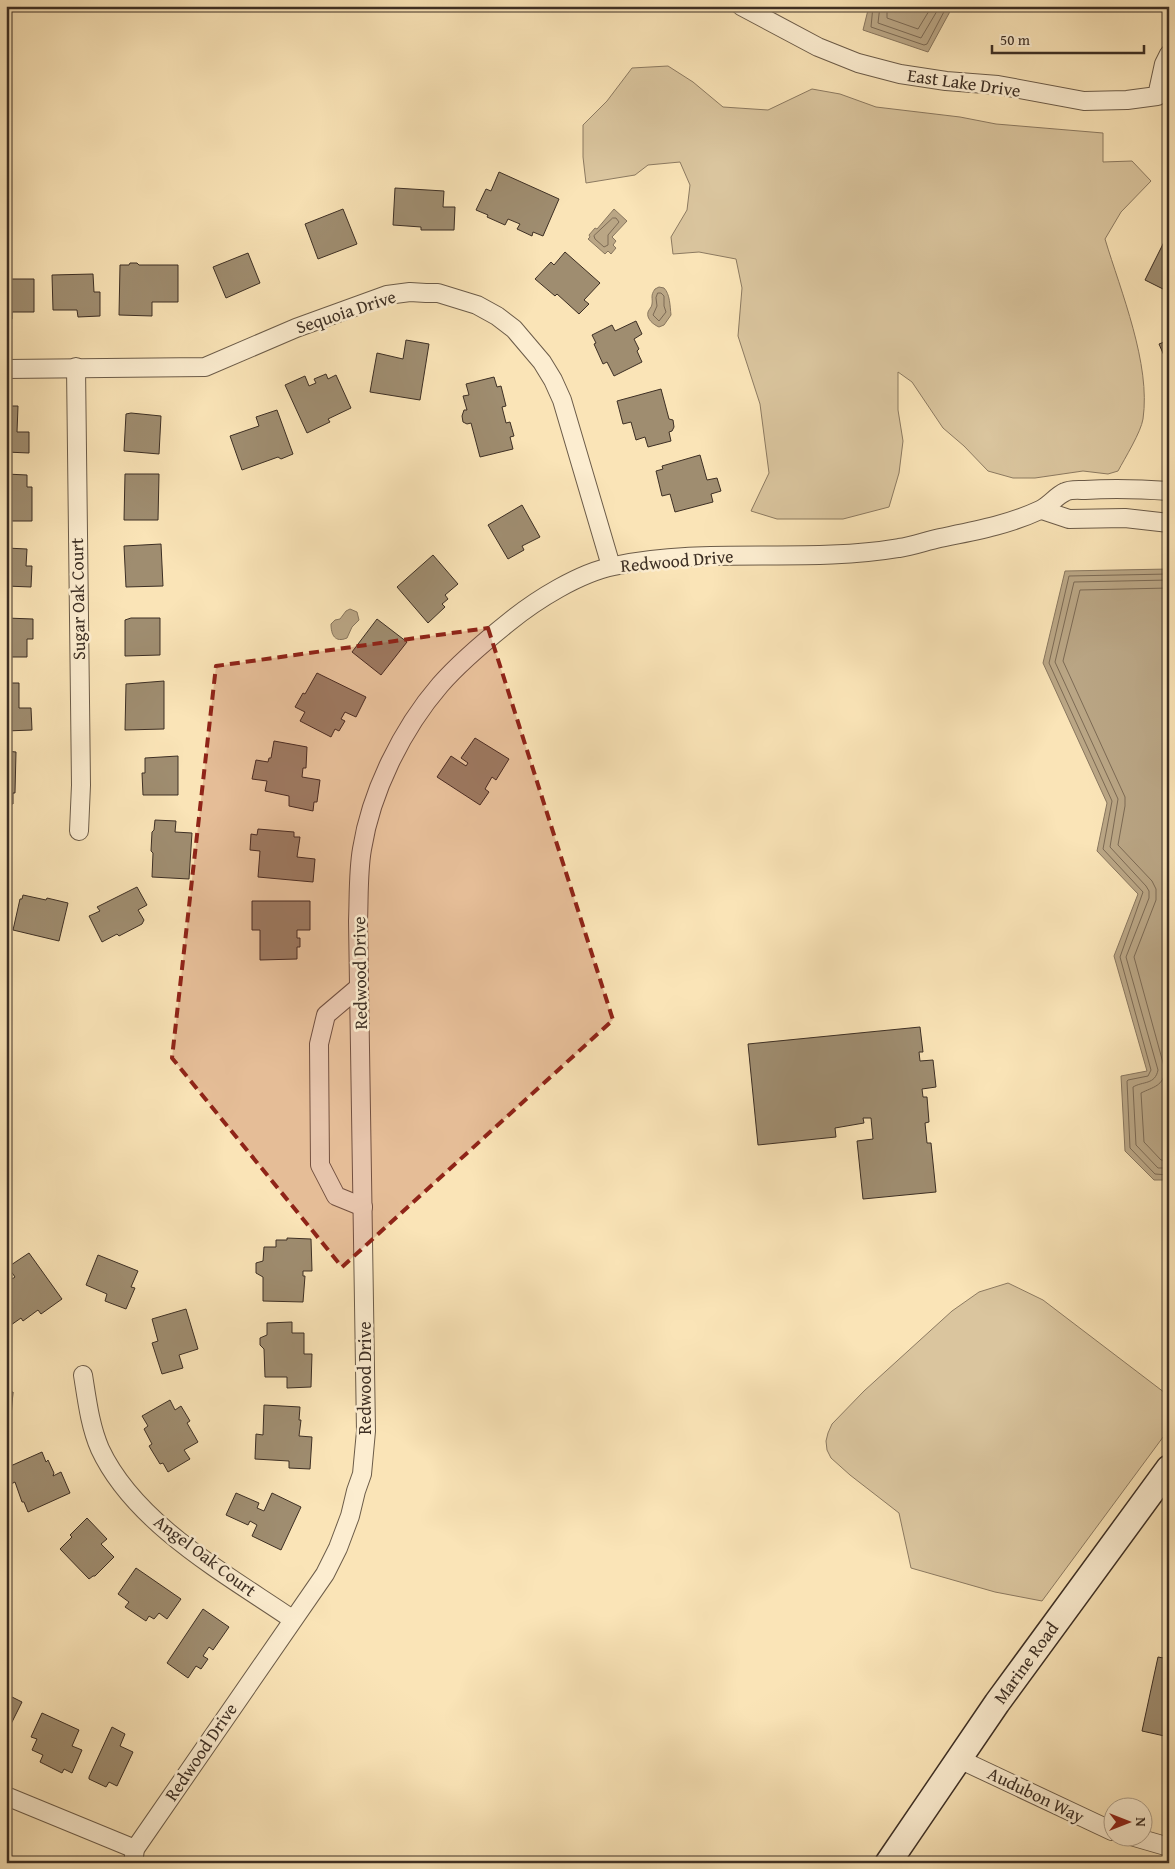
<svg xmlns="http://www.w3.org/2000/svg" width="1175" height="1869" font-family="'Gentium Book Plus',serif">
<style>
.green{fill:#dac59e;stroke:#8c7a61}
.water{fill:#baa685;stroke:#88765e}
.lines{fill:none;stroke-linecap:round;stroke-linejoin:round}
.shore{stroke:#7c6a54;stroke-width:1}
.building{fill:#9f8d70;stroke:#3d2f24}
.minor-casing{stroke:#6c5c49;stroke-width:20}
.secondary-casing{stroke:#3d2f24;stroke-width:28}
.minor{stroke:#fcedd0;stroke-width:18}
.secondary{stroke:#fcedd0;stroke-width:25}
.marked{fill:#8f2418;fill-opacity:0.2;stroke:#8f2418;stroke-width:4;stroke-dasharray:10 6;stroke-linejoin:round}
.labels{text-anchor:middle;stroke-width:5;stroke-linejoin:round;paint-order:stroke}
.street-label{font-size:18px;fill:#3d2f24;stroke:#fcedd0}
</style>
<rect width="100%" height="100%" fill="#fae4b7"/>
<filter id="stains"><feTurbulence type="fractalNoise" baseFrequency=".004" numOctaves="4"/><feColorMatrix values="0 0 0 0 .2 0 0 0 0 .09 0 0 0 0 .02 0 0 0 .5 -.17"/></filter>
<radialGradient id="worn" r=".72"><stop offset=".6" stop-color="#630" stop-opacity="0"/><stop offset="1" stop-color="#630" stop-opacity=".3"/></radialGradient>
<!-- green -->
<g class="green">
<path d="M 668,66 L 693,82 L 723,107 L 768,110 L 812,89 L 840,94 L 876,107 L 960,117 L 996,124 L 1103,133 L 1103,162 L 1132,161 L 1151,181 L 1121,212 L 1105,239 C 1121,292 1151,364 1143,419 C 1141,432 1125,458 1118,471 L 1108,474 L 1083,471 L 1035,478 L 1013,478 L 988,471 L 964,446 L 943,428 L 912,382 L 898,372 L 898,410 L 903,441 L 899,473 L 889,507 L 843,519 L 777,519 L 751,511 L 769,473 L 760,404 L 738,336 L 742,288 L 736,259 L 699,252 L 673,254 L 671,237 L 687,210 L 690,185 L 680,162 L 648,165 L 635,175 L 586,183 L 583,157 L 583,125 L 607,101 L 632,68 Z"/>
<path d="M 1008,1283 L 1043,1300 L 1169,1396 L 1169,1429 L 1042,1601 L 995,1592 L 911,1568 L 899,1513 L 850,1475 L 831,1458 L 827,1450 L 826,1441 L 828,1433 L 832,1424 L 864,1391 L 952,1311 L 979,1292 Z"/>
</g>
<!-- water -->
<g class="water">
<path d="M 869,6 L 953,6 L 928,52 L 863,30 Z"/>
<path d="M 614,209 L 627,221 L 612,237 L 616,241 L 613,245 L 616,248 L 611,254 L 608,251 L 605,254 L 588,239 L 590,237 L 589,235 L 595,228 L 597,229 Z"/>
<path d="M 659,287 L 664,288 C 670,294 670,306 671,315 L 664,325 L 659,327 C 654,325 646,319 648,312 C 649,309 652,307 652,304 C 653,298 650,296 655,289 Z"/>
<path d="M 1169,569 L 1169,1180 L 1154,1180 L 1125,1151 L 1121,1076 L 1147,1071 L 1114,956 L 1138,894 L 1097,851 L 1107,803 L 1043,663 L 1065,571 Z"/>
<path d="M 350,609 L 357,612 L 359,620 L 352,627 L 347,638 C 335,643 331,635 331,624 L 335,620 L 340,619 L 346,611 Z"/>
</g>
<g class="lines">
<!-- shore -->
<g class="shore">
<path d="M 873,6 L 871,27 L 924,45 L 927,44 L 947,6"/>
<path d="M 880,6 L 878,23 L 921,38 L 940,6"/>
<path d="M 887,6 L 887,18 L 918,29 L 932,6"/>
<path d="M 613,218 L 616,218 L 619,222 L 608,235 L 608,245 L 604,247 L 595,239 L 594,236 Z"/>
<path d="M 658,293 L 661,293 L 664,296 L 664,306 L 666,312 L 659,321 L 653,315 L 657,306 L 656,298 Z"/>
<path d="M 1169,574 L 1069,576 L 1049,663 L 1112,801 L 1103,849 L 1143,892 L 1120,957 L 1151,1070 L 1148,1076 L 1128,1080 L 1127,1081 L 1130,1148 L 1155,1174 L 1169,1175"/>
<path d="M 1169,580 L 1074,582 L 1055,662 L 1118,799 L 1110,847 L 1146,886 L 1149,891 L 1149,898 L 1126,957 L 1158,1070 C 1155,1085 1143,1081 1133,1087 L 1136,1145 L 1158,1168 L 1169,1168"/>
<path d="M 1169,588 L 1080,590 L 1063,661 L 1125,797 L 1125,806 L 1118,845 L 1152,881 L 1156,889 L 1156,900 L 1134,957 L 1165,1070 C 1164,1086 1153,1087 1141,1093 L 1144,1142 L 1161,1160 L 1169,1161"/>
</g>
</g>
<!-- building -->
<g class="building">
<path d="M 499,172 L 559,199 L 543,236 L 533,232 L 532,236 L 517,229 L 520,224 L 508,219 L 505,225 L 487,217 L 488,215 L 476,210 L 486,189 L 491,191 Z"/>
<path d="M 395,188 L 444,191 L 443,207 L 455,207 L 454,230 L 421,230 L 421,227 L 393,225 Z"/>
<path d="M 343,209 L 357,244 L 318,259 L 305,224 Z"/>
<path d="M 1169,232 L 1169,292 L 1145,280 Z"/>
<path d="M 565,252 L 600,283 L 584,300 L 589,304 L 579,314 L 557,294 L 555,296 L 535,279 L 551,262 L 554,265 Z"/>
<path d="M 248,253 L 260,283 L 226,298 L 213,267 Z"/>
<path d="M 130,263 L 137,263 L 139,265 L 178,265 L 178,302 L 152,302 L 152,316 L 119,315 L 120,265 L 129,265 Z"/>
<path d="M 93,274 L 94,292 L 100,292 L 100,316 L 78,317 L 77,310 L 53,310 L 52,275 Z"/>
<path d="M 6,279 L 34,279 L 34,312 L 12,312 L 12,319 L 6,319 Z"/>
<path d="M 636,321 L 642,334 L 634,339 L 639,349 L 637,351 L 642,362 L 614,376 L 607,362 L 603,364 L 594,344 L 596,343 L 592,335 L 612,325 L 615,331 Z"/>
<path d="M 406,340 L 429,344 L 420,400 L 370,392 L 377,353 L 403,359 Z"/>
<path d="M 1169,340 L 1169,367 L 1159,344 Z"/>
<path d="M 326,374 L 328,379 L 336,375 L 351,408 L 328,419 L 330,422 L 307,433 L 285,385 L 305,376 L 309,386 L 316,383 L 314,379 Z"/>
<path d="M 494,377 L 497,387 L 501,386 L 506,406 L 502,407 L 506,423 L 510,422 L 514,436 L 510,437 L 513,449 L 480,457 L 471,423 L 467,424 L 463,422 L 462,416 L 464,410 L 467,410 L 463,396 L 469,395 L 466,384 Z"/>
<path d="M 661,389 L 669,419 L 673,420 L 674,427 L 672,431 L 669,432 L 671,441 L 648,447 L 645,437 L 636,440 L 631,422 L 623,424 L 617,401 Z"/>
<path d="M 6,406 L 18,406 L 17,432 L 29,432 L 29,453 L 6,452 Z"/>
<path d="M 277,410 L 293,454 L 281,459 L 278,457 L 242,470 L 230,436 L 259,426 L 256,417 Z"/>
<path d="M 131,413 L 161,416 L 159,454 L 124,451 L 126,414 Z"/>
<path d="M 700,455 L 707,480 L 717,478 L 721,491 L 711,494 L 713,502 L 675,512 L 670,494 L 662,496 L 656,471 L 663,469 L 662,466 Z"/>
<path d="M 6,474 L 27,475 L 27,487 L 32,487 L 32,521 L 6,521 Z"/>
<path d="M 125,474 L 159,474 L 158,520 L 124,520 Z"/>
<path d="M 522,505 L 540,537 L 522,546 L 524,550 L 508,559 L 488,525 Z"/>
<path d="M 161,544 L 163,586 L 126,587 L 124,546 Z"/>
<path d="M 6,548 L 27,549 L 26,566 L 32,566 L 31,587 L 6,586 Z"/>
<path d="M 433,555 L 458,584 L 445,595 L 448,599 L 442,604 L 445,607 L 428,623 L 397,587 Z"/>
<path d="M 6,618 L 33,619 L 33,639 L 27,639 L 27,657 L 6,657 Z"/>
<path d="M 131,618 L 160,618 L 160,655 L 125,656 L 125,620 Z"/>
<path d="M 377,619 L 407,642 L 381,675 L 352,652 Z"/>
<path d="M 317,673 L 366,697 L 356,717 L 345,712 L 341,719 L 345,721 L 339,731 L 335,729 L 331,737 L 300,721 L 305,712 L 295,707 L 303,693 L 305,694 Z"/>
<path d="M 164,681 L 164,729 L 125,730 L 126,684 Z"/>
<path d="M 6,683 L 19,683 L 19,708 L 31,708 L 32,730 L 6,731 Z"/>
<path d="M 475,738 L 509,759 L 496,780 L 492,777 L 485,789 L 489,792 L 480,805 L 437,777 L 451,756 L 466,766 L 468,763 L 461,758 Z"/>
<path d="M 274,741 L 307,747 L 306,768 L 303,768 L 302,777 L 320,780 L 317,802 L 314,802 L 313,811 L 289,806 L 289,796 L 265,791 L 267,781 L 252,779 L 256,760 L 268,762 L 269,758 L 271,758 Z"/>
<path d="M 6,751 L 16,752 L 15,793 L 13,793 L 13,804 L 6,803 Z"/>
<path d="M 178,756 L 178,795 L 143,795 L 142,773 L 145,773 L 145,758 Z"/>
<path d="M 155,820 L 176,821 L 175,832 L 192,833 L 189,879 L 152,877 L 153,853 L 151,851 L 152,832 L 154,830 Z"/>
<path d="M 258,829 L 294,832 L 294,837 L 300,837 L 297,857 L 315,859 L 313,882 L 258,877 L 260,851 L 250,850 L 251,834 L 257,835 Z"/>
<path d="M 137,887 L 147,905 L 138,910 L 144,920 L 142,924 L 119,936 L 117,934 L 102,942 L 89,916 L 100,911 L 97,907 Z"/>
<path d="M 23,895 L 46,900 L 47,898 L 68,903 L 59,941 L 13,930 L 20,899 L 22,899 Z"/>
<path d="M 252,901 L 310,901 L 310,930 L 297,930 L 297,938 L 300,938 L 300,947 L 297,947 L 297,959 L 260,960 L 260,930 L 252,930 Z"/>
<path d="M 920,1027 L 923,1052 L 919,1052 L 920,1061 L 933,1060 L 936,1087 L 922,1089 L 923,1097 L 927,1097 L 929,1122 L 925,1123 L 927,1143 L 931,1143 L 936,1192 L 863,1199 L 857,1141 L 873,1139 L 871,1118 L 863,1118 L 864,1123 L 835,1128 L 836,1137 L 758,1145 L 748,1044 Z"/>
<path d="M 287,1238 L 311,1239 L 312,1271 L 303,1271 L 303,1276 L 305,1276 L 303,1302 L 263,1301 L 263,1277 L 256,1273 L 256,1263 L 263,1261 L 264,1247 L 276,1247 L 276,1240 L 287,1240 Z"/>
<path d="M 29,1253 L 62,1299 L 41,1314 L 38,1310 L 23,1321 L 21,1318 L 11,1325 L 6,1318 L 6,1283 L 15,1277 L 8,1267 Z"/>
<path d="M 98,1255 L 138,1271 L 131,1287 L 135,1288 L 126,1309 L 105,1301 L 107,1294 L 86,1285 Z"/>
<path d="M 186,1309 L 198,1349 L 179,1355 L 183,1368 L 162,1374 L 152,1343 L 158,1341 L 152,1319 Z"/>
<path d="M 292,1322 L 292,1333 L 304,1333 L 304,1354 L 312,1354 L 311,1387 L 287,1388 L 287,1377 L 265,1377 L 264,1349 L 260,1345 L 260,1338 L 267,1335 L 267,1323 Z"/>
<path d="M 6,1392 L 13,1392 L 11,1417 L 6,1417 Z"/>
<path d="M 170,1400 L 175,1410 L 181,1406 L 190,1421 L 187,1423 L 198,1442 L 184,1450 L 190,1459 L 168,1472 L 163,1463 L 160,1464 L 149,1446 L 152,1444 L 144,1429 L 148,1426 L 142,1416 Z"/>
<path d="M 264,1405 L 300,1407 L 299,1420 L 301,1420 L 299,1436 L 312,1437 L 310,1469 L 289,1468 L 289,1461 L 255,1459 L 256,1434 L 263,1435 Z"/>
<path d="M 42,1452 L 46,1462 L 48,1460 L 54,1473 L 53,1476 L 61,1472 L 70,1493 L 28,1512 L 24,1502 L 22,1502 L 15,1482 L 9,1485 L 6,1478 L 6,1468 Z"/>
<path d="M 236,1493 L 259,1503 L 257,1508 L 264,1511 L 272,1493 L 301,1507 L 281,1550 L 252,1536 L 257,1525 L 250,1521 L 248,1525 L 226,1515 Z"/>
<path d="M 87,1518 L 107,1539 L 101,1544 L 114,1557 L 95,1576 L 93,1576 L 89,1579 L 60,1549 L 72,1537 L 70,1535 Z"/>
<path d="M 136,1568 L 181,1599 L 167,1619 L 159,1613 L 154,1619 L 149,1616 L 146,1621 L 125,1607 L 129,1602 L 118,1594 Z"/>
<path d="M 203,1609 L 229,1627 L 213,1650 L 209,1647 L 203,1656 L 208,1659 L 201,1669 L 196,1666 L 188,1678 L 167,1663 Z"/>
<path d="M 1158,1657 L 1169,1659 L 1169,1737 L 1142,1731 Z"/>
<path d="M 6,1694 L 22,1702 L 6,1734 Z"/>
<path d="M 42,1713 L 79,1730 L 72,1746 L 82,1750 L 72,1773 L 64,1769 L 62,1773 L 40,1762 L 43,1755 L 32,1750 L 37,1739 L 31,1737 Z"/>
<path d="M 112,1727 L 125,1734 L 120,1746 L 133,1752 L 117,1786 L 109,1782 L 106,1787 L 89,1779 L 89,1777 Z"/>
</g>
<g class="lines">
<defs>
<g id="minor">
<path d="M 741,6 L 818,47 L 858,63 L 900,74 L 946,81 L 998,85 L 1084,101 L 1127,100 L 1157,96 L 1164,64 L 1169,54"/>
<path d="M 76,367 L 81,785 L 79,831"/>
<path d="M 6,369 L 205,367 L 296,328 L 387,295 L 410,292 L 426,293 L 438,293 L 477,305 L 497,316 L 514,329 L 542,362 L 553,380 L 562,400 L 611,566"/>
<path d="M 1042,510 L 1069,519 L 1125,518 L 1169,523"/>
<path d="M 359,987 L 326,1015 L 319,1044 L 320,1165 L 336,1196 L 363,1207"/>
<path d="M 83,1375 C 87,1400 90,1426 100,1449 C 135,1524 226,1574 292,1619"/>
<path d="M 959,1759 L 1112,1831"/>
<path d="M 6,1796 L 135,1849"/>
<path d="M 1131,1836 L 1169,1847"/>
<path d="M 133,1863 L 135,1849 L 325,1574 L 338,1548 L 350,1516 L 356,1491 L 362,1474 L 366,1431 L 358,921 C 359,897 358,872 362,849 C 371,792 402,729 440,685 C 460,662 484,642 509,622 C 536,600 579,573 614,566 C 708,546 805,564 899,548 C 913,546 926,541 940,538 C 974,531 1008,525 1040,510 C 1049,506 1056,496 1065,492 C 1070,489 1080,490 1085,490 C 1114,488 1141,489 1169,491"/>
</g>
<path id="secondary" d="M 888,1863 L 997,1703 L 1169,1468"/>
</defs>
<!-- minor casing -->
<use href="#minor" class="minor-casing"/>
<!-- secondary casing -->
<use href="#secondary" class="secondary-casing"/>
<!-- minor -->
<use href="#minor" class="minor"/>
<!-- secondary -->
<use href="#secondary" class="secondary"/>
</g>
<!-- marked area -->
<path class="marked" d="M 488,628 L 613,1020 L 342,1267 L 172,1058 L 216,666 Z"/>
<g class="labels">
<!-- street labels -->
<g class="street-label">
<text transform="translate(964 83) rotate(8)" y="6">East Lake Drive</text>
<text transform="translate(346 312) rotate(-18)" y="6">Sequoia Drive</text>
<text transform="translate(677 561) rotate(-5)" y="6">Redwood Drive</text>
<text transform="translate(78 599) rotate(-91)" y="6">Sugar Oak Court</text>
<text transform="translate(360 973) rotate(-91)" y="6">Redwood Drive</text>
<text transform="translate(365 1378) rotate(-90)" y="6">Redwood Drive</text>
<text transform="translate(205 1556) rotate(37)" y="6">Angel Oak Court</text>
<text transform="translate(1026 1663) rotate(-54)" y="6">Marine Road</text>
<text transform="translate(201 1752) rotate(-56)" y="6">Redwood Drive</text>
<text transform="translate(1036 1795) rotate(26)" y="6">Audubon Way</text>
</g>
</g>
<!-- margin -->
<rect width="1175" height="1869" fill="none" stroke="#fae4b7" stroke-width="25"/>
<rect x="8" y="8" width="1160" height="1854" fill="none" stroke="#3d2f24" stroke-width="2.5"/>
<rect x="12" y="12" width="1150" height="1844" fill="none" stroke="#3d2f24"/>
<!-- north arrow -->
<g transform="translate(1128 1822) rotate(90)"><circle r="24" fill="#fcedd0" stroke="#b0a18b"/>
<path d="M0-4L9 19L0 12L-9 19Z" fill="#8f2418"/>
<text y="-8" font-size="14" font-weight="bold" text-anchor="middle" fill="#3d2f24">N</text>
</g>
<!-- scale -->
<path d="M992 45v8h152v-8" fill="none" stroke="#3d2f24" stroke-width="2.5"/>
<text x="1000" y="45" font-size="15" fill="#3d2f24" stroke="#fcedd0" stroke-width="4" paint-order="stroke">50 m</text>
<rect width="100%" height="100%" filter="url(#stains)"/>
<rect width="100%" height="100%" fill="url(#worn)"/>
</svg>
